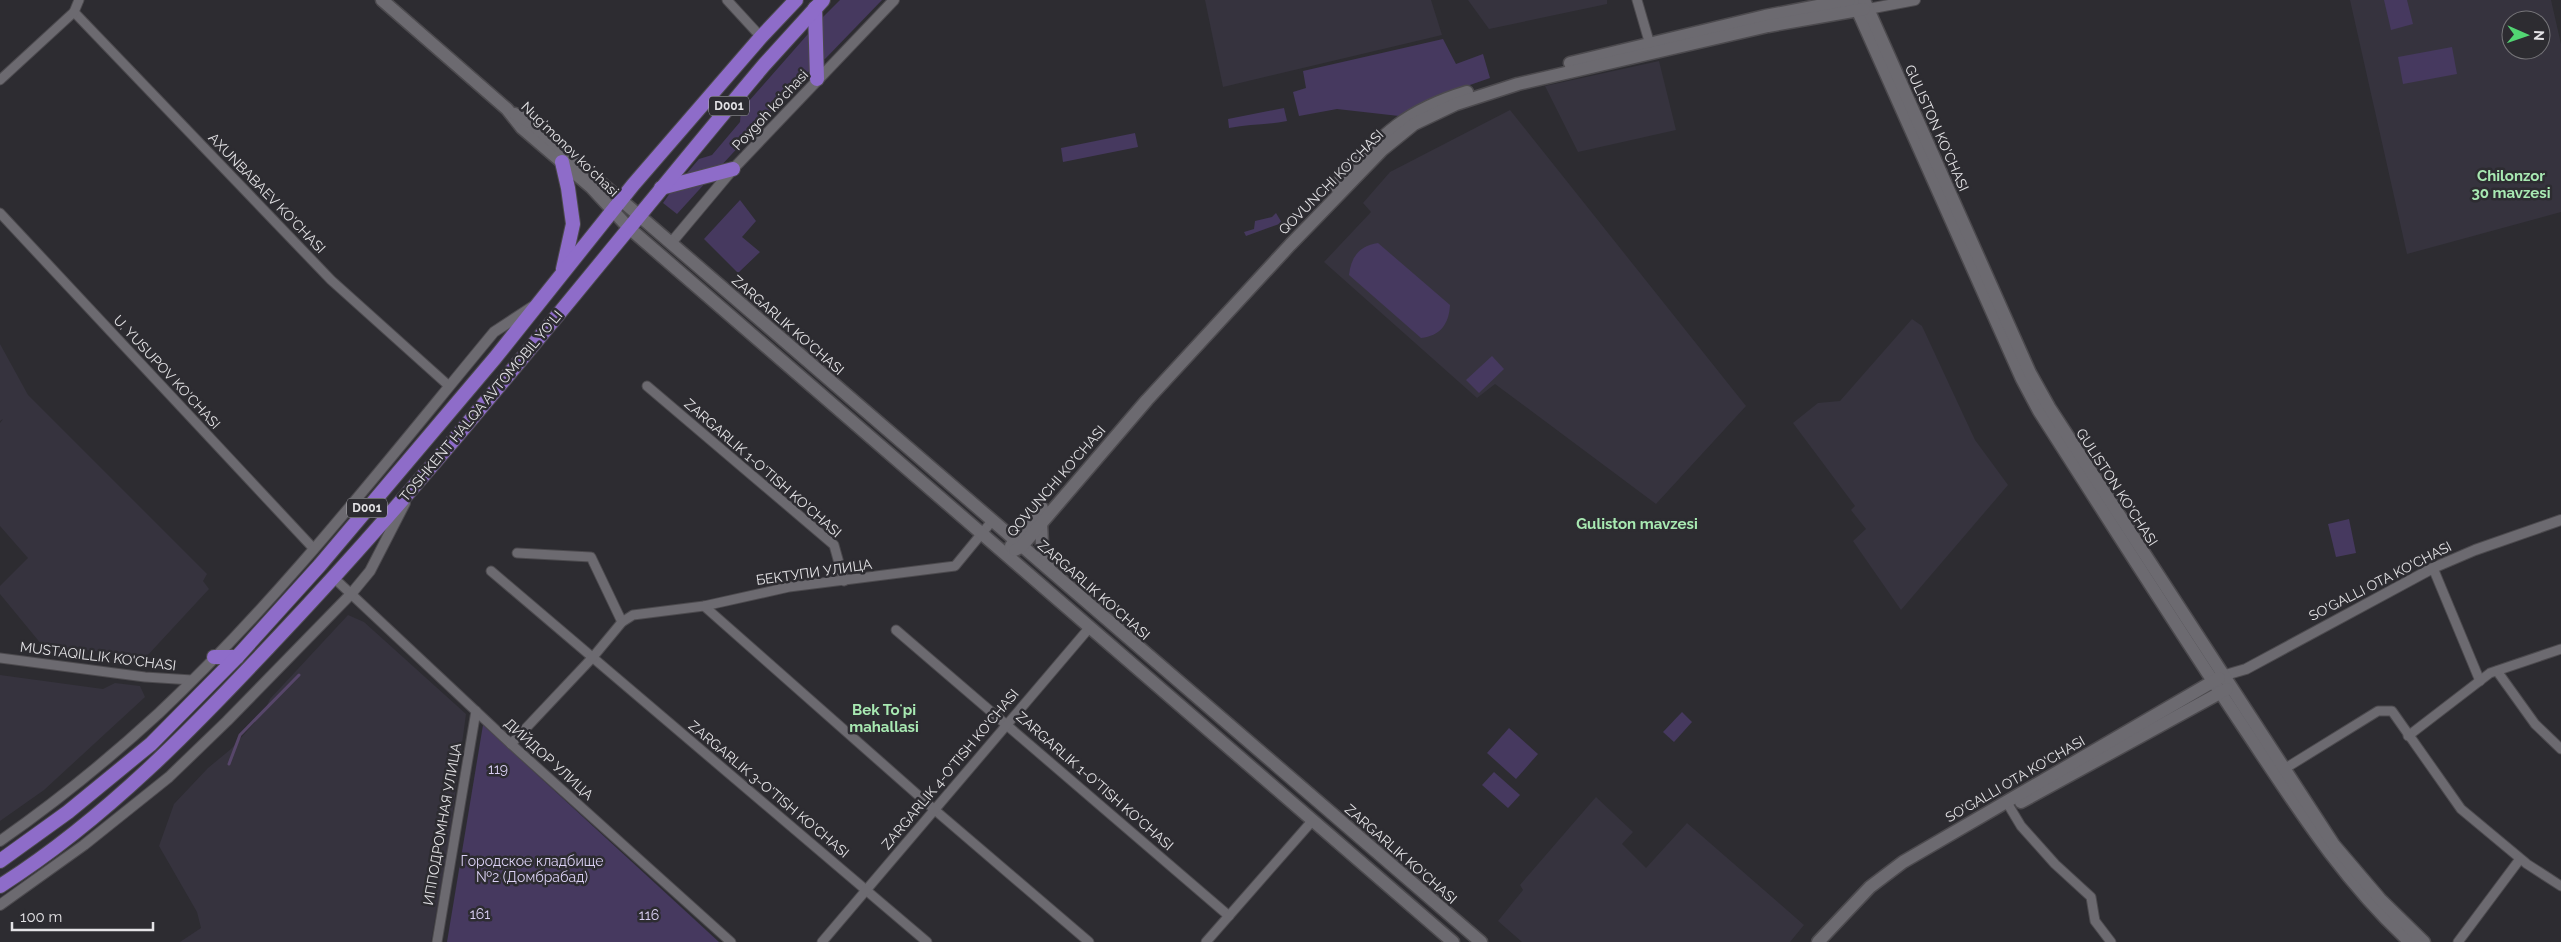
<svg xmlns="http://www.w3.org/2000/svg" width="2561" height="942" font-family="Raleway,sans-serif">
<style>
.built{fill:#36333e;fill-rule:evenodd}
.green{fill:#46395f}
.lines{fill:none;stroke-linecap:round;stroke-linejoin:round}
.stream{stroke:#57466a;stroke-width:3}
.minor-casing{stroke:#4c4a4e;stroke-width:11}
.tertiary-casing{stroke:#4c4a4e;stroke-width:12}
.secondary-casing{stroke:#4c4a4e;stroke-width:15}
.trunk-casing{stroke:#4c4a4e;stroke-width:16}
.minor{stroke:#6c6a70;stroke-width:9}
.tertiary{stroke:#6c6a70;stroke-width:10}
.secondary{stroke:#6c6a70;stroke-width:12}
.trunk{stroke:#8e6cc9;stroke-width:14}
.labels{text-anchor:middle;stroke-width:5;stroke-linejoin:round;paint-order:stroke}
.shield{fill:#2d2c31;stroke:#adacb0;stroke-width:1}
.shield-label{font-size:12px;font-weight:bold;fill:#e4e3e6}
.street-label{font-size:14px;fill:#e4e3e6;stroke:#2d2c31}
.park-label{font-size:14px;fill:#dbd1f4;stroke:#2d2c31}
.neighbourhood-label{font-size:15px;font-weight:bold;fill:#a8e9b2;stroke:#2d2c31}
</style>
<rect width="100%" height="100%" fill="#2d2c31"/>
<!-- built -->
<g class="built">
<path d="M 1205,0 L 1431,0 L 1442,35 L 1223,87 Z"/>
<path d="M 1468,0 L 1607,0 L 1607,4 L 1489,29 Z"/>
<path d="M 2350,0 L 2551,0 L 2561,44 L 2561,212 L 2407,254 ZM 2511,20 L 2541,20 L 2541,50 L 2511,50 Z"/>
<path d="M 1659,61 L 1676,130 L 1578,152 L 1545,86 Z"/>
<path d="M 1510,110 L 1746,406 L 1656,504 L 1495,384 L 1477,398 L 1324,262 L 1371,212 L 1363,203 L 1390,172 Z"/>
<path d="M 1912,319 L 1922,326 L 1975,440 L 2008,485 L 1901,610 L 1853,541 L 1866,529 L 1851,510 L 1855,506 L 1793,423 L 1818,403 L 1840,401 Z"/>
<path d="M 0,344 L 28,395 L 207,574 L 203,581 L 209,589 L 146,657 L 42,645 L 0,594 L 0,586 L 28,558 L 0,526 L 0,423 L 3,419 L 0,421 Z"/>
<path d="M 348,615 L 364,622 L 466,714 L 449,841 L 431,942 L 180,942 L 201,928 L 197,912 L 159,846 L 174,804 L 208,768 L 231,749 L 264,712 L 270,699 Z"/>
<path d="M 0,675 L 103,689 L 115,683 L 140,686 L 145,697 L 44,790 L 0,821 Z"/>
<path d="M 1596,797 L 1633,832 L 1622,844 L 1646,868 L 1687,823 L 1804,925 L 1790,942 L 1522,942 L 1498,921 L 1523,890 L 1520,885 Z"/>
</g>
<!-- green -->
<g class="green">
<path d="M 840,0 L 882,0 L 825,59 L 821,58 L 820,20 Z"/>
<path d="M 2384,0 L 2407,0 L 2413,24 L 2391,30 Z"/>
<path d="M 808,34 L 810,70 L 718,169 L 687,173 L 699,159 L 712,155 L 740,122 L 741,110 Z"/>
<path d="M 1443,39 L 1456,64 L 1483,54 L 1490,78 L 1427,100 L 1399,116 L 1337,109 L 1299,116 L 1293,92 L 1306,88 L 1303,71 Z"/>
<path d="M 2452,47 L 2457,74 L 2403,84 L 2398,57 Z"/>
<path d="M 1284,108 L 1287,121 C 1267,125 1249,124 1229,128 L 1228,119 Z"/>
<path d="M 1135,133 L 1138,147 L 1063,162 L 1061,148 Z"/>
<path d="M 708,180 L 677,214 L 663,203 L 670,193 Z"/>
<path d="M 740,200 L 756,221 L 742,237 L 760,252 L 738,273 L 704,239 Z"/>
<path d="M 1276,213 L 1282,223 L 1246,236 L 1244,232 L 1254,229 L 1255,221 L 1272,217 Z"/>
<path d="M 1378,243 L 1450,305 C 1449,324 1440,336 1421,338 L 1349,275 C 1351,257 1359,246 1378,243 Z"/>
<path d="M 1492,356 L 1504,369 L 1479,393 L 1466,380 Z"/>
<path d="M 2349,519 L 2356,553 L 2336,557 L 2328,524 Z"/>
<path d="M 1682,712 L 1692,722 L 1674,742 L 1663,732 Z"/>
<path d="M 483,725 L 719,942 L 447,942 Z"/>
<path d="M 1509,728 L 1538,754 L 1516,779 L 1487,753 Z"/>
<path d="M 1494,772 L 1520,795 L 1508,808 L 1482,785 Z"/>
</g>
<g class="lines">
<!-- stream -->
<path class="stream" d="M 229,764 L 240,735 L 299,675"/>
<defs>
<g id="minor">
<path d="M 727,0 L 761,37"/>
<path d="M 1637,0 L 1651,48"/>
<path d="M 74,12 L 331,280 L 449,386"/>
<path d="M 0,80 L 74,12 L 79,0"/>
<path d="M 0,213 L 314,549"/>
<path d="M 647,386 L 834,545 L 844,581"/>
<path d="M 517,553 L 591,557 L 622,622"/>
<path d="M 2433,568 L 2480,681"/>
<path d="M 491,571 L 927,942"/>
<path d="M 334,578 L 511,744 L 731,942"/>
<path d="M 704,606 L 936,811 L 1089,942"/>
<path d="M 896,630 L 1229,916"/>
<path d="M 0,658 L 145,677 L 192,680"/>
<path d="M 2497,671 L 2535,724 L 2561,749"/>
<path d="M 2408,736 L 2490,673 L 2561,649"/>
<path d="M 511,744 L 593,657 L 622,622 L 633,615 L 704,606 L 789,587 L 955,566 L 992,521"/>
<path d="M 2281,771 L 2378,711 L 2392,711 L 2461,809 L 2527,864 L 2561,886"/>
<path d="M 2006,801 L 2021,826 L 2055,864 L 2091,897 L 2095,921 L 2111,942"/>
<path d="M 437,942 L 476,711"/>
<path d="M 822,942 L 1090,627"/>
<path d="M 1206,942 L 1313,820"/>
<path d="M 2458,942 L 2520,859"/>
</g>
<g id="tertiary">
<path d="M 1868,9 L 1915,0"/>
<path d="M 671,243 L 733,169 L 894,0"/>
<path d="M 2222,676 L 2246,669 L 2433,568 L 2475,550 L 2561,520"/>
<path d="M 0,841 C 56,802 109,759 159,713 C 282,597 387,461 494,332 L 532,307"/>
<path d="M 0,905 L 84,845 L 169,777 L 227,721 L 351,594 L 370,571 L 405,503"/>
</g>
<g id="secondary">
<path d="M 382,0 L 507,109 L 522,128 L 591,187 L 628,227 L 1453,942"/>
<path d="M 1853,0 L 2022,379 L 2039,411 C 2107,517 2174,623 2244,728 C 2295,804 2342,880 2410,942"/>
<path d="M 1864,0 L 2030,373 L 2049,407 L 2334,845 L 2380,899 L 2424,942"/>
<path d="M 1570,63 L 1765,16 L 1849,0"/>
<path d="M 515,114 L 530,122 L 621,200 L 1481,942"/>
<path d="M 1335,186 C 1380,138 1401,112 1467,92"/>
<path d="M 1041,522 L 1042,544 L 1049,569"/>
<path d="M 1011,546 L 1042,508"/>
<path d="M 1015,550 L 1021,547 L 1147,400 L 1290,245 L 1382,150 L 1414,124 L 1456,104 L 1518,84 L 1768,26 L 1864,9"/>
<path d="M 2021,802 L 2227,689"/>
<path d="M 1818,942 L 1870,887 L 1903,862 L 2219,678"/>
</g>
<g id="trunk">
<path d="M 815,8 L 817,79"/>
<path d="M 562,162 L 568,188 L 573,224 L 563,269"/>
<path d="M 661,188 L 733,169"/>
<path d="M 214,657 L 237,657"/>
<path d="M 0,861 L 68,812 L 151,744 L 237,657 L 320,565 L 495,358 L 633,185 L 761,37 L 796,0"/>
<path d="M 0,886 C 107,818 195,726 281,634 C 452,453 604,255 764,65 L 823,0"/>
</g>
</defs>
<!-- minor casing -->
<use href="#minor" class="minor-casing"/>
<!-- tertiary casing -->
<use href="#tertiary" class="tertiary-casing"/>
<!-- secondary casing -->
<use href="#secondary" class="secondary-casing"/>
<!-- trunk casing -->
<use href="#trunk" class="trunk-casing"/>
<!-- minor -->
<use href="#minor" class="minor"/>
<!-- tertiary -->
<use href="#tertiary" class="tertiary"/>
<!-- secondary -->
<use href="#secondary" class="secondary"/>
<!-- trunk -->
<use href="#trunk" class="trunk"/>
</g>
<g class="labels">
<!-- shield labels -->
<g class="shield">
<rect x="709" y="96.5" width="40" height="19" rx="4"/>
<rect x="347" y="498.5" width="40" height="19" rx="4"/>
</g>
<g class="shield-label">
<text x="729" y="110">D001</text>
<text x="367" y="512">D001</text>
</g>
<!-- street labels -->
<g class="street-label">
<text transform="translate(770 110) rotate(-47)" y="5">Poygoh koʻchasi</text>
<text transform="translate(1937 128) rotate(66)" y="5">GULISTON KO'CHASI</text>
<text transform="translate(570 149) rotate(44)" y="5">Nugʻmonov koʻchasi</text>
<text transform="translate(1331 182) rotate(-45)" y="5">QOVUNCHI KO'CHASI</text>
<text transform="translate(267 193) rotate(46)" y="5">AXUNBABAEV KO'CHASI</text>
<text transform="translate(788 325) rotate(41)" y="5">ZARGARLIK KO'CHASI</text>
<text transform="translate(167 372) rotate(47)" y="5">U. YUSUPOV KO‘CHASI</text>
<text transform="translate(481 406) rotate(-50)" y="5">TOSHKENT HALQA AVTOMOBIL YO'LI</text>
<text transform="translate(763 468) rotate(41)" y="5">ZARGARLIK 1-O'TISH KO'CHASI</text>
<text transform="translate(1056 481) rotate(-49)" y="5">QOVUNCHI KO'CHASI</text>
<text transform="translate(2117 487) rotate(57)" y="5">GULISTON KO'CHASI</text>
<text transform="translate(814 572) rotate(-8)" y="5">БЕКТУПИ УЛИЦА</text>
<text transform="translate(2380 581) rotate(-27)" y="5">SO'GALLI OTA KO'CHASI</text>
<text transform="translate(1094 590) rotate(41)" y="5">ZARGARLIK KO'CHASI</text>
<text transform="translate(98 656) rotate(7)" y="5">MUSTAQILLIK KO'CHASI</text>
<text transform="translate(549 759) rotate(42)" y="5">ДИЙДОР УЛИЦА</text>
<text transform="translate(950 769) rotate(-50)" y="5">ZARGARLIK 4-O'TISH KO'CHASI</text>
<text transform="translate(2015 779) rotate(-30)" y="5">SO'GALLI OTA KO'CHASI</text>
<text transform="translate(1095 781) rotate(41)" y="5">ZARGARLIK 1-O'TISH KO'CHASI</text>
<text transform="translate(769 789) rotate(40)" y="5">ZARGARLIK 3-O'TISH KO'CHASI</text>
<text transform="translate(442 824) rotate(-80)" y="5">ИППОДРОМНАЯ УЛИЦА</text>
<text transform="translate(1401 854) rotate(41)" y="5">ZARGARLIK KO'CHASI</text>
</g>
<!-- park labels -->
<g class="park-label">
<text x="498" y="774">119</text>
<text x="532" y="866">Городское кладбище<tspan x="532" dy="16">№2 (Домбрабад)</tspan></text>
<text x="480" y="919">161</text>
<text x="649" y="920">116</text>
</g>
<!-- neighbourhood labels -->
<g class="neighbourhood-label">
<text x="2511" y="181">Chilonzor<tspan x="2511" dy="17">30 mavzesi</tspan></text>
<text x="1637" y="529">Guliston mavzesi</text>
<text x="884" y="715">Bek Toʻpi<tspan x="884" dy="17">mahallasi</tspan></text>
</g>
</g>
<!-- north arrow -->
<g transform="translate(2526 35) rotate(92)"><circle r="24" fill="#2d2c31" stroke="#767579"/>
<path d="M0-4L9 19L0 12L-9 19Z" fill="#52d673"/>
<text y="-8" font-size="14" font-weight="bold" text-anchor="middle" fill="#e4e3e6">N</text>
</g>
<!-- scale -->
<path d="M12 922v8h141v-8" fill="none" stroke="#e4e3e6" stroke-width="2.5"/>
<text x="20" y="922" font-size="15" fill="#e4e3e6" stroke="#2d2c31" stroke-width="4" paint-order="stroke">100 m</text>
</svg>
